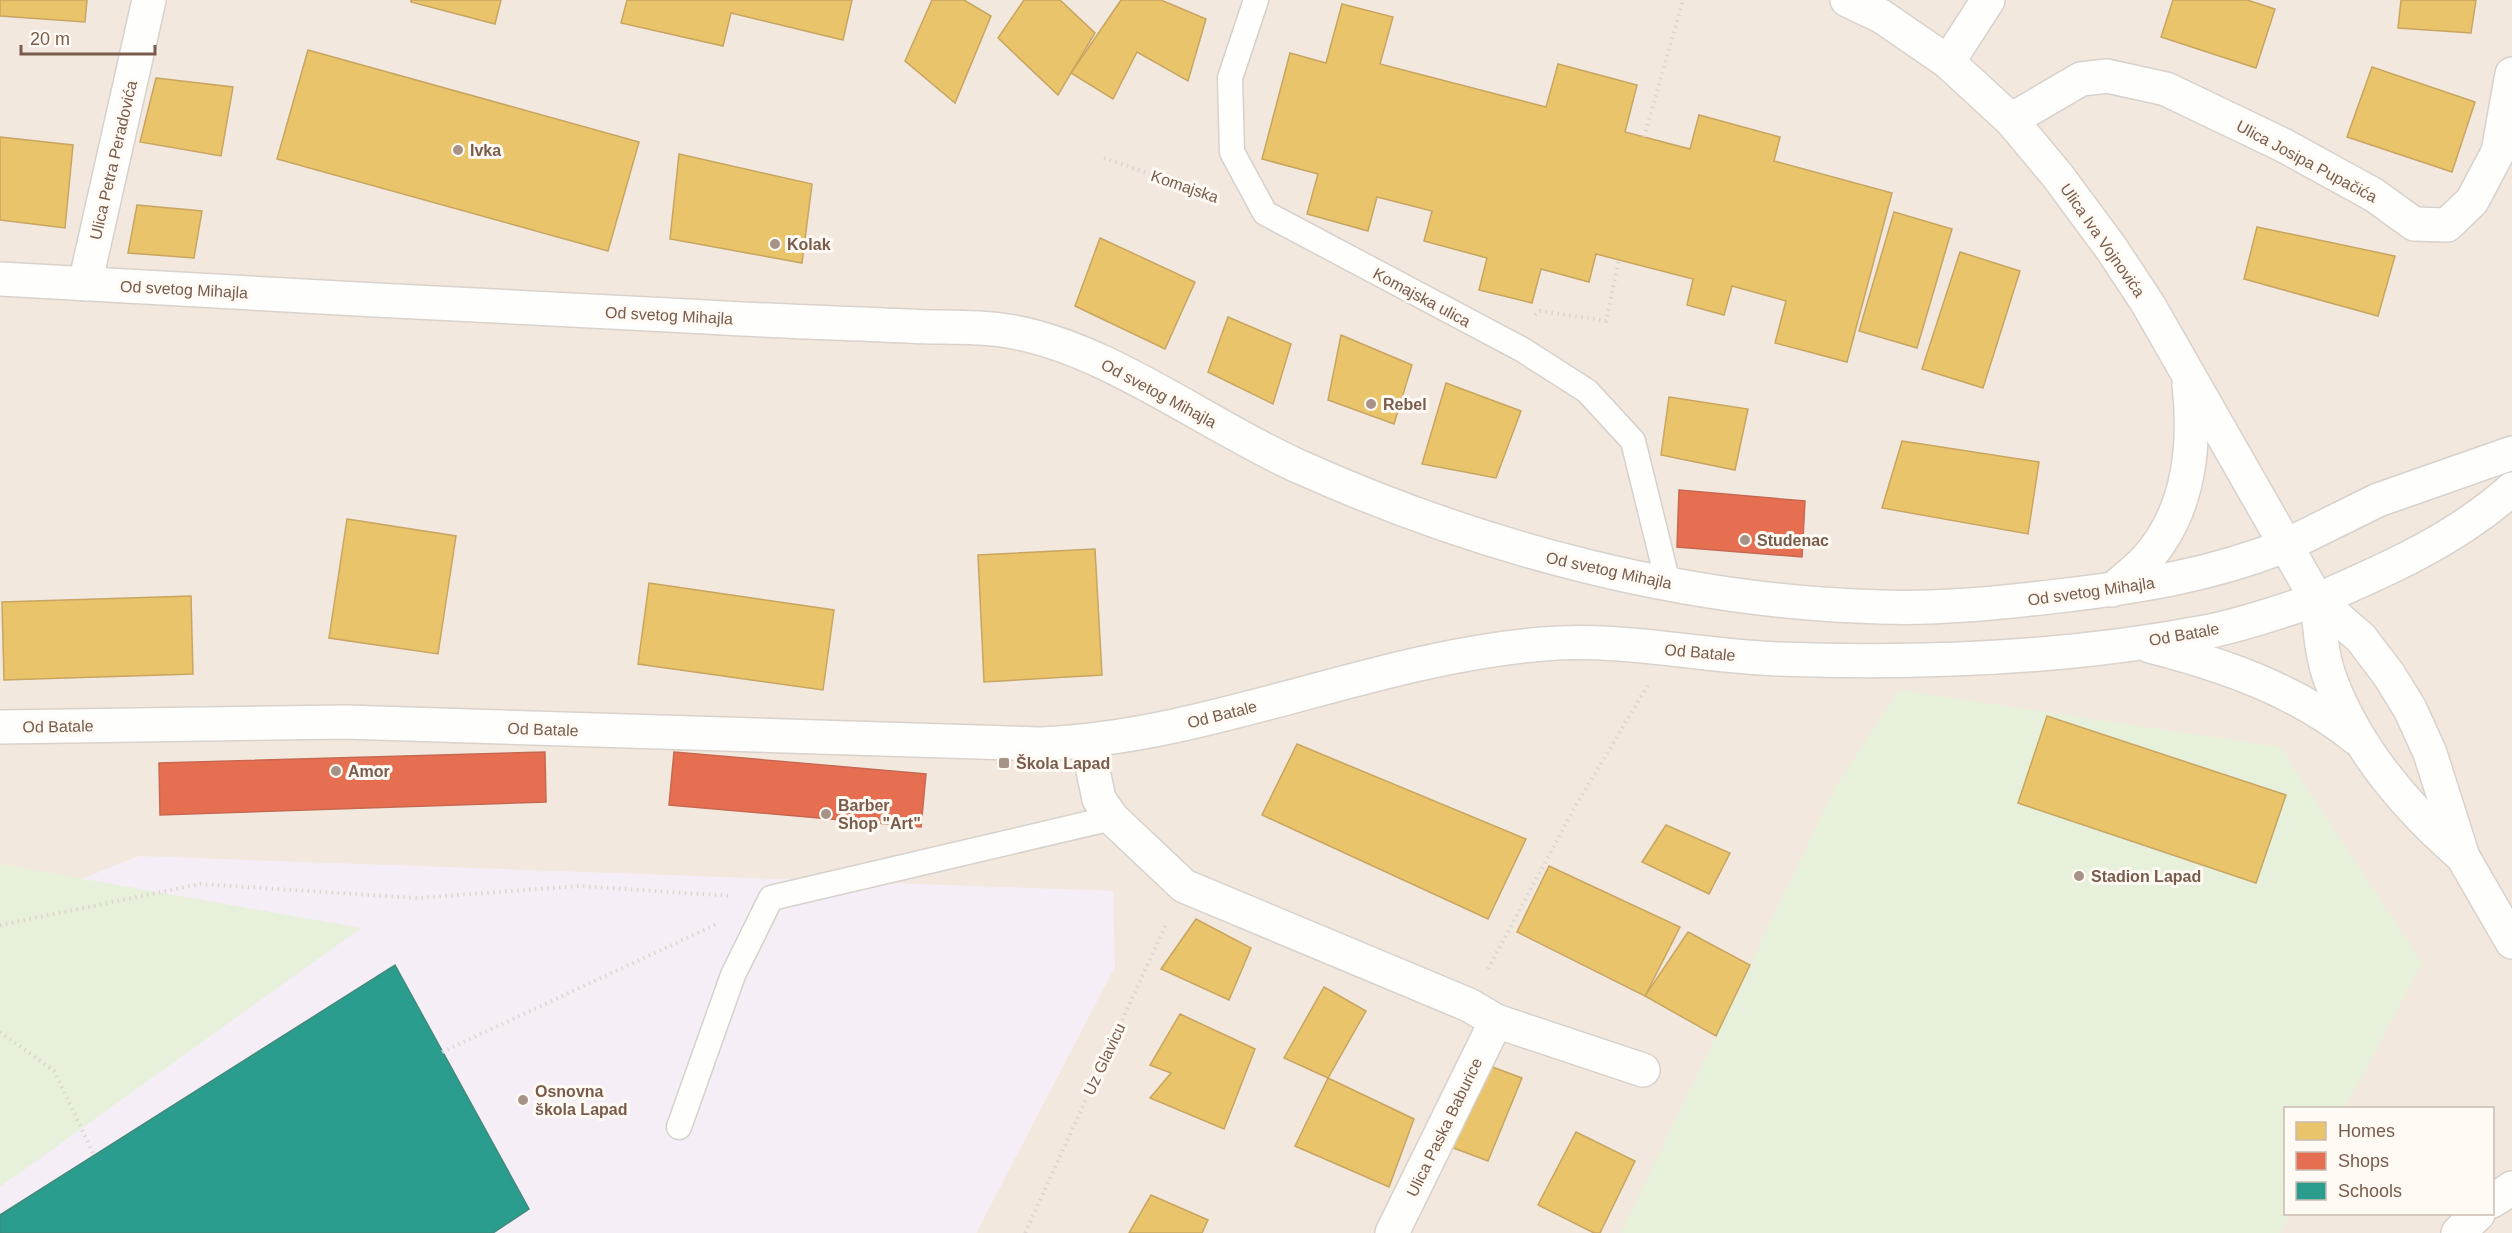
<svg xmlns="http://www.w3.org/2000/svg" width="2512" height="1233" font-family="Helvetica,sans-serif">
<style>
.residential{fill:#f2e8de;fill-rule:evenodd}
.education{fill:#f6eef6}
.green{fill:#e7f0db}
.homes{fill:#e9c46a;stroke:#c8a561;stroke-width:1.5}
.shops{fill:#e76f51;stroke:#c66950;stroke-width:1.5}
.schools{fill:#2a9d8f;stroke:#428a7b;stroke-width:1.5}
.lines{fill:none;stroke-linecap:round;stroke-linejoin:round}
.service-casing{stroke:#d7d1cb;stroke-width:27}
.minor-casing{stroke:#d7d1cb;stroke-width:36}
.secondary-casing{stroke:#d9d2cb;stroke-width:36}
.path{stroke:#dcd5d0;stroke-width:4;stroke-dasharray:1.5 4.5;stroke-linecap:butt}
.service{stroke:#fefefd;stroke-width:24}
.minor{stroke:#fefefd;stroke-width:33}
.secondary{stroke:#fefefd;stroke-width:33}
.poi-dot{fill:#a69286;stroke:#fffaf3;stroke-width:2}
.labels{text-anchor:middle;stroke-width:6;stroke-linejoin:round;paint-order:stroke}
.poi-label{font-size:16px;font-weight:bold;fill:#7a5c4d;stroke:#fffaf3;text-anchor:start}
.street-label{font-size:16px;fill:#7a5c4d;stroke:#fffaf3}
</style>
<rect width="100%" height="100%" fill="#f9f5f0"/>
<!-- residential -->
<path class="residential" d="M 0,0 L 2512,0 L 2512,1233 L 976,1233 L 1115,966 L 0,912 ZM 2286,1108 L 2492,1108 L 2492,1214 L 2286,1214 Z"/>
<!-- education -->
<path class="education" d="M 139,856 L 1113,891 L 1115,966 L 976,1233 L 0,1233 L 0,912 Z"/>
<!-- green -->
<g class="green">
<path d="M 1899,690 L 2280,747 L 2422,963 L 2345,1108 L 2286,1108 L 2286,1214 L 2290,1214 L 2280,1233 L 1621,1233 L 1834,790 Z"/>
<path d="M 0,864 L 361,928 L 0,1187 Z"/>
</g>
<!-- homes -->
<g class="homes">
<path d="M 0,0 L 87,0 L 85,22 L 0,16 Z"/>
<path d="M 411,0 L 501,0 L 495,24 L 411,2 Z"/>
<path d="M 627,0 L 852,0 L 843,40 L 731,13 L 723,46 L 621,23 Z"/>
<path d="M 932,0 L 964,0 L 991,16 L 955,103 L 905,61 Z"/>
<path d="M 1024,0 L 1060,0 L 1095,33 L 1058,95 L 998,38 Z"/>
<path d="M 1121,0 L 1161,0 L 1206,19 L 1188,81 L 1137,52 L 1113,99 L 1071,73 Z"/>
<path d="M 2173,0 L 2247,0 L 2275,9 L 2256,68 L 2161,37 Z"/>
<path d="M 2401,0 L 2476,0 L 2471,33 L 2398,28 Z"/>
<path d="M 1342,4 L 1393,17 L 1380,64 L 1546,107 L 1558,64 L 1637,85 L 1625,132 L 1690,149 L 1699,115 L 1780,137 L 1774,161 L 1892,193 L 1847,362 L 1775,343 L 1786,301 L 1732,286 L 1724,315 L 1687,305 L 1693,279 L 1596,254 L 1589,282 L 1541,269 L 1532,303 L 1479,290 L 1487,258 L 1424,241 L 1432,211 L 1377,197 L 1368,231 L 1307,214 L 1318,174 L 1262,159 L 1290,53 L 1326,63 Z"/>
<path d="M 308,50 L 639,142 L 608,251 L 277,159 Z"/>
<path d="M 2372,67 L 2475,102 L 2452,172 L 2347,137 Z"/>
<path d="M 156,78 L 233,87 L 221,156 L 140,142 Z"/>
<path d="M 0,137 L 73,145 L 65,228 L 0,220 Z"/>
<path d="M 679,154 L 812,184 L 802,263 L 670,239 Z"/>
<path d="M 137,205 L 202,211 L 194,258 L 128,253 Z"/>
<path d="M 1894,212 L 1952,229 L 1917,348 L 1859,331 Z"/>
<path d="M 2257,227 L 2395,256 L 2378,316 L 2244,279 Z"/>
<path d="M 1100,238 L 1195,282 L 1165,349 L 1075,306 Z"/>
<path d="M 1960,252 L 2020,271 L 1983,388 L 1922,369 Z"/>
<path d="M 1228,317 L 1291,344 L 1273,404 L 1208,372 Z"/>
<path d="M 1341,335 L 1412,365 L 1394,424 L 1328,400 Z"/>
<path d="M 1446,383 L 1521,411 L 1496,478 L 1422,464 Z"/>
<path d="M 1669,397 L 1748,409 L 1735,470 L 1661,455 Z"/>
<path d="M 1902,441 L 2039,462 L 2028,534 L 1882,508 Z"/>
<path d="M 347,519 L 456,536 L 438,654 L 329,638 Z"/>
<path d="M 1095,549 L 1102,675 L 984,682 L 978,555 Z"/>
<path d="M 649,583 L 834,610 L 823,690 L 638,664 Z"/>
<path d="M 191,596 L 193,674 L 4,680 L 2,602 Z"/>
<path d="M 2047,716 L 2286,795 L 2256,883 L 2018,803 Z"/>
<path d="M 1297,744 L 1526,839 L 1488,919 L 1262,815 Z"/>
<path d="M 1666,825 L 1730,853 L 1709,894 L 1642,862 Z"/>
<path d="M 1549,866 L 1680,927 L 1645,996 L 1517,932 Z"/>
<path d="M 1196,919 L 1251,948 L 1229,1000 L 1161,969 Z"/>
<path d="M 1688,932 L 1750,965 L 1716,1036 L 1645,996 Z"/>
<path d="M 1324,987 L 1366,1011 L 1328,1078 L 1284,1058 Z"/>
<path d="M 1180,1014 L 1255,1049 L 1224,1129 L 1150,1098 L 1171,1073 L 1150,1065 Z"/>
<path d="M 1487,1065 L 1522,1078 L 1488,1161 L 1451,1147 Z"/>
<path d="M 1328,1078 L 1414,1119 L 1389,1187 L 1295,1146 Z"/>
<path d="M 1576,1132 L 1635,1161 L 1600,1233 L 1594,1233 L 1538,1205 Z"/>
<path d="M 1151,1195 L 1208,1220 L 1202,1233 L 1129,1233 Z"/>
</g>
<!-- shops -->
<g class="shops">
<path d="M 1679,490 L 1805,501 L 1802,557 L 1677,547 Z"/>
<path d="M 545,752 L 546,802 L 160,815 L 159,763 Z"/>
<path d="M 674,752 L 926,774 L 921,827 L 669,805 Z"/>
</g>
<!-- schools -->
<path class="schools" d="M 395,965 L 529,1209 L 493,1233 L 0,1233 L 0,1215 Z"/>
<g class="lines">
<defs>
<g id="service">
<path d="M 1256,0 L 1230,78 L 1232,152 L 1265,213 L 1523,350 L 1587,391 L 1633,441 L 1668,583"/>
<path d="M 679,1127 L 733,975 L 771,898 L 1112,818"/>
</g>
<g id="minor">
<path d="M 1948,62 L 1988,0"/>
<path d="M 2011,120 L 2081,79 L 2107,76 L 2166,89 L 2283,145 L 2374,195 L 2414,224 L 2447,225 L 2472,201 L 2498,152 L 2512,74"/>
<path d="M 85,284 L 149,0"/>
<path d="M 2287,545 L 2378,500 L 2512,453"/>
<path d="M 2317,600 C 2386,570 2455,540 2512,489"/>
<path d="M 1087,742 L 1099,799 L 1112,818 L 1184,886 L 1469,1005 L 1496,1021 L 1643,1070"/>
<path d="M 2492,1201 L 2512,1188"/>
<path d="M 1392,1233 L 1496,1021"/>
<path d="M 2458,1233 L 2478,1214"/>
</g>
<g id="secondary">
<path d="M 1847,0 L 1881,16 L 1948,62 L 2011,120 L 2057,175 L 2111,248 L 2148,304 L 2317,600 L 2361,638 L 2389,675 L 2410,709 L 2430,753 L 2463,857 L 2512,942"/>
<path d="M 0,279 C 236,293 471,305 707,317 C 774,321 840,323 907,326 C 938,328 971,326 1001,330 C 1102,343 1207,426 1300,467 C 1481,548 1682,602 1881,607 C 1940,609 1999,603 2058,596 C 2137,587 2213,575 2287,545"/>
<path d="M 2112,590 C 2122,581 2134,572 2144,562 C 2189,514 2196,447 2189,384"/>
<path d="M 2317,600 C 2320,627 2321,655 2331,681 C 2357,750 2408,809 2462,856"/>
<path d="M 2150,646 C 2224,665 2296,690 2356,738"/>
<path d="M 0,727 L 345,722 L 1040,744 C 1212,737 1372,658 1543,644 C 1621,637 1699,656 1777,659 C 1919,664 2065,659 2205,632 C 2243,625 2280,611 2317,600"/>
</g>
</defs>
<!-- service casing -->
<use href="#service" class="service-casing"/>
<!-- minor casing -->
<use href="#minor" class="minor-casing"/>
<!-- secondary casing -->
<use href="#secondary" class="secondary-casing"/>
<!-- path -->
<g class="path">
<path d="M 1644,137 L 1683,0"/>
<path d="M 1104,158 L 1213,196"/>
<path d="M 1535,315 L 1540,311 L 1606,321 L 1619,259"/>
<path d="M 0,925 L 200,884 L 417,898 L 579,886 L 732,896"/>
<path d="M 1488,969 L 1576,805 L 1648,685"/>
<path d="M 0,1032 L 54,1071 L 94,1155"/>
<path d="M 442,1052 L 719,923"/>
<path d="M 1025,1233 L 1167,922"/>
</g>
<!-- service -->
<use href="#service" class="service"/>
<!-- minor -->
<use href="#minor" class="minor"/>
<!-- secondary -->
<use href="#secondary" class="secondary"/>
</g>
<!-- markers -->
<g class="poi-dot">
<circle cx="458" cy="150" r="6"/>
<circle cx="775" cy="244" r="6"/>
<circle cx="1371" cy="404" r="6"/>
<circle cx="1745" cy="540" r="6"/>
<rect x="998" y="757" width="12" height="12" rx="3"/>
<circle cx="336" cy="771" r="6"/>
<circle cx="826" cy="814" r="6"/>
<circle cx="2079" cy="876" r="6"/>
<circle cx="523" cy="1100" r="6"/>
</g>
<g class="labels">
<!-- poi labels -->
<g class="poi-label">
<text x="470" y="156">Ivka</text>
<text x="787" y="250">Kolak</text>
<text x="1383" y="410">Rebel</text>
<text x="1757" y="546">Studenac</text>
<text x="1016" y="769">Škola Lapad</text>
<text x="348" y="777">Amor</text>
<text x="838" y="811">Barber<tspan x="838" dy="18">Shop "Art"</tspan></text>
<text x="2091" y="882">Stadion Lapad</text>
<text x="535" y="1097">Osnovna<tspan x="535" dy="18">škola Lapad</tspan></text>
</g>
<!-- street labels -->
<g class="street-label">
<text transform="translate(113 160) rotate(-77)" y="6">Ulica Petra Peradovića</text>
<text transform="translate(2307 161) rotate(28)" y="6">Ulica Josipa Pupačića</text>
<text transform="translate(1185 186) rotate(19)" y="6">Komajska</text>
<text transform="translate(2103 240) rotate(55)" y="6">Ulica Iva Vojnovića</text>
<text transform="translate(184 289) rotate(3)" y="6">Od svetog Mihajla</text>
<text transform="translate(1422 297) rotate(28)" y="6">Komajska ulica</text>
<text transform="translate(669 315) rotate(3)" y="6">Od svetog Mihajla</text>
<text transform="translate(1159 393) rotate(28)" y="6">Od svetog Mihajla</text>
<text transform="translate(1609 570) rotate(12)" y="6">Od svetog Mihajla</text>
<text transform="translate(2091 591) rotate(-8)" y="6">Od svetog Mihajla</text>
<text transform="translate(2184 634) rotate(-10)" y="6">Od Batale</text>
<text transform="translate(1700 652) rotate(5)" y="6">Od Batale</text>
<text transform="translate(1222 714) rotate(-14)" y="6">Od Batale</text>
<text transform="translate(58 726) rotate(-1)" y="6">Od Batale</text>
<text transform="translate(543 729) rotate(2)" y="6">Od Batale</text>
<text transform="translate(1104 1059) rotate(-65)" y="6">Uz Glavicu</text>
<text transform="translate(1444 1127) rotate(-64)" y="6">Ulica Paska Baburice</text>
</g>
</g>
<!-- legend -->
<rect x="2284" y="1107" width="210" height="108" fill="#fffaf3" stroke="#cabbb1" stroke-width="1.5"/>
<rect x="2296" y="1122" width="30" height="18" fill="#e9c46a" stroke="#cabbb1" stroke-width="1.5"/>
<text x="2338" y="1137" font-size="18" fill="#7a5c4d">Homes</text>
<rect x="2296" y="1152" width="30" height="18" fill="#e76f51" stroke="#cabbb1" stroke-width="1.5"/>
<text x="2338" y="1167" font-size="18" fill="#7a5c4d">Shops</text>
<rect x="2296" y="1182" width="30" height="18" fill="#2a9d8f" stroke="#cabbb1" stroke-width="1.5"/>
<text x="2338" y="1197" font-size="18" fill="#7a5c4d">Schools</text>
<!-- scale -->
<path d="M21 45v9h134v-9" fill="none" stroke="#7a5c4d" stroke-width="3"/>
<text x="30" y="45" font-size="18" fill="#7a5c4d" stroke="#fffaf3" stroke-width="4.5" paint-order="stroke">20 m</text>
</svg>
